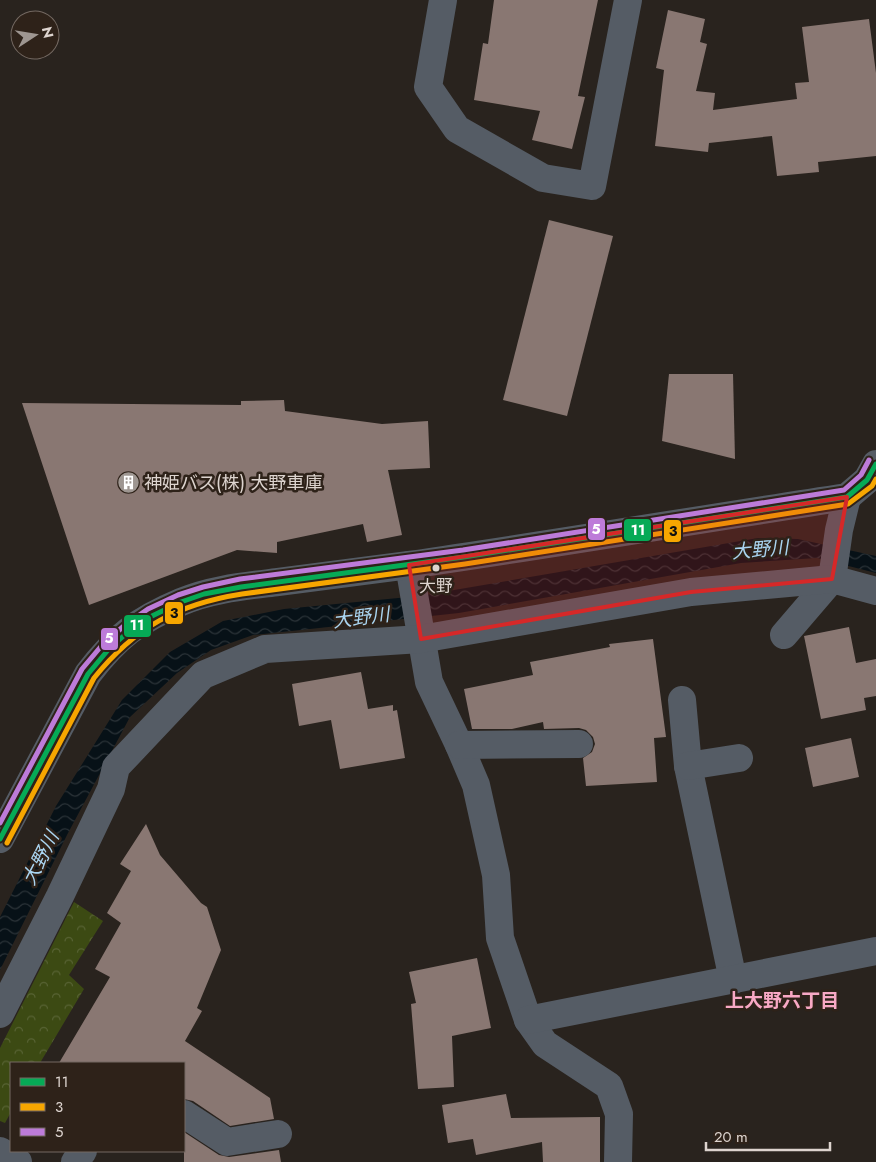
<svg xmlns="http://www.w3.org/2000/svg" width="876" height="1162" font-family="Jost,'Noto Sans JP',sans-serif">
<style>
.forest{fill:url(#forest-crowns)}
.water{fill:url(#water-waves)}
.building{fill:#897772}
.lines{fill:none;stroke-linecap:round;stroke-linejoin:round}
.street{stroke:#555c65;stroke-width:28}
.bus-1-casing{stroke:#2e2219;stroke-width:9}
.bus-2-casing{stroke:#2e2219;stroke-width:9}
.bus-3-casing{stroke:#2e2219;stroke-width:9}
.bus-1{stroke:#06aa56;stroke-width:5}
.bus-2{stroke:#f7a600;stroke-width:5}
.bus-3{stroke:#bd7bd9;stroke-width:5}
.marked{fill:#d62828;fill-opacity:0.2;stroke:#d62828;stroke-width:4;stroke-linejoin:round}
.bus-dot{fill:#ddd4cf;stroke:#2e2219;stroke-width:2}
.labels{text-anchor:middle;stroke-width:5;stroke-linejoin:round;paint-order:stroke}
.bus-label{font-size:17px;fill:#ddd4cf;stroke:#2e2219}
.poi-label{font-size:18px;fill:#ddd4cf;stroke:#2e2219;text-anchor:start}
.water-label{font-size:19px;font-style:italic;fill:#aad5f1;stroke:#2e2219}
.neighbourhood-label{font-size:19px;font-weight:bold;fill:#f8a8c4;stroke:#2e2219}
.line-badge{stroke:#2e2219;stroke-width:2}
.badge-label{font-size:14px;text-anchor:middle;font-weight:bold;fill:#fff}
.pale-badge-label{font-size:14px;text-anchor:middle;font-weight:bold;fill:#111}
</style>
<defs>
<pattern id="forest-crowns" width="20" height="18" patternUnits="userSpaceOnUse" patternTransform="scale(1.25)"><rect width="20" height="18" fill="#3c4a13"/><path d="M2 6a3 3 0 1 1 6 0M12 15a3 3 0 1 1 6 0" fill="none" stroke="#586334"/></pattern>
<pattern id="water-waves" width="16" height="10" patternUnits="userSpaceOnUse" patternTransform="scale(1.25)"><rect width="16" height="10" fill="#071117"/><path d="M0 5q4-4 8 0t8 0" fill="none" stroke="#2b3338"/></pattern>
</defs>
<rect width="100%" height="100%" fill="#29231e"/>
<!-- forest -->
<path class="forest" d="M 74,902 L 103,921 L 69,975 L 84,989 L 40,1063 L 11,1063 L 11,1112 L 5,1123 L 0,1121 L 0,1048 Z"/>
<!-- water -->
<path class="water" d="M 758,538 L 798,539 L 876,556 L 876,573 L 817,558 L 741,563 L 459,613 L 253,635 L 211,650 L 177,673 L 130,717 L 67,835 L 0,970 L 0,917 L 56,806 L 122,700 L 170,652 L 223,621 L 284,609 L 419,596 Z"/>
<!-- building -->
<g class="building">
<path d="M 494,0 L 598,0 L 578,96 L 585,97 L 572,149 L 532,140 L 540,111 L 474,100 L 483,43 L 488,44 Z"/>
<path d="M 668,10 L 705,19 L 700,42 L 707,44 L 696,91 L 715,93 L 713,110 L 797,99 L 795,83 L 809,82 L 802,27 L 869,19 L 876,73 L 876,156 L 818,162 L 819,172 L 777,176 L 772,136 L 709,143 L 708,152 L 655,146 L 664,70 L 656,68 Z"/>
<path d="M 549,220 L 613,236 L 567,416 L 503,400 Z"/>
<path d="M 669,374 L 733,374 L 735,459 L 662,441 Z"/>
<path d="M 284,400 L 285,411 L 382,424 L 428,421 L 430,468 L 388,470 L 402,535 L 367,542 L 363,524 L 277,542 L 277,553 L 237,550 L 89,605 L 22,403 L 241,405 L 241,401 Z"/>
<path d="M 849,627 L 856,663 L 876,659 L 876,696 L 864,698 L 866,710 L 821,719 L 804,636 Z"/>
<path d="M 653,639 L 666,737 L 654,738 L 657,782 L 586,786 L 583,758 L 592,752 L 595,744 L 593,737 L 586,730 L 579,728 L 544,729 L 543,722 L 512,729 L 472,729 L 464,689 L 533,675 L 530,662 L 610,647 L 609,644 Z"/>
<path d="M 361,672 L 368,709 L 393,705 L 393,711 L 397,710 L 405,758 L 340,769 L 331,720 L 299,726 L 292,684 Z"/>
<path d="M 851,738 L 859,777 L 813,787 L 805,748 Z"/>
<path d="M 146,824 L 160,855 L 201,903 L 207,907 L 221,950 L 197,1008 L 202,1011 L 185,1041 L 270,1098 L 274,1119 L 230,1126 L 193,1101 L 184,1099 L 184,1063 L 59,1063 L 110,977 L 95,969 L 121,923 L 107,913 L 131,871 L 120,864 Z"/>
<path d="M 477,958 L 491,1028 L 452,1036 L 454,1087 L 418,1089 L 411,1004 L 416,1003 L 409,972 Z"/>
<path d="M 506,1094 L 511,1118 L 600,1117 L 600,1162 L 543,1162 L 542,1142 L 476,1155 L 473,1139 L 448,1143 L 442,1105 Z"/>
<path d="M 184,1132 L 219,1155 L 229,1157 L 279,1150 L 281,1162 L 184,1162 Z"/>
</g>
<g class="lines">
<!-- street -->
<g class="street">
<path d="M 443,0 L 428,87 L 457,129 L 543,178 L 592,186 L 628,0"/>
<path d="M 409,565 L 429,682 L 459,745 L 476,785 L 496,875 L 500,938 L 528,1020 L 545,1044 L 609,1086 L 619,1114 L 618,1162"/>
<path d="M 784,635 L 832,579 L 839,530 L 847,497"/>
<path d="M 682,700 L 688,766 L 733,980"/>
<path d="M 459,745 L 579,744"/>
<path d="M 688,766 L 739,758"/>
<path d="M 0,839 L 88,674 C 116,637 138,620 181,602 C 211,589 246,586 278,582 C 322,576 365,571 409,565 C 555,544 701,519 847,497 L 867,480 L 876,464"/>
<path d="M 0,1014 L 60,896 L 111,789 L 116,767 L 203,675 L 265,649 L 421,639 L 691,592 L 832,579 L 876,591"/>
<path d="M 528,1020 L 876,951"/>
<path d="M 184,1114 L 227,1142 L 278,1134"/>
<path d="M 0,1151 L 18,1162"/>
<path d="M 75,1162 L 83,1151"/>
</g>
<defs>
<path id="bus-1" d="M 0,839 L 88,674 L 108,650 L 129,631 L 152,616 L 181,602 L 204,594 L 241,587 L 464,557 L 847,497 L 867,480 L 876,464"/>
<path id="bus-2" d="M 7,843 L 94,678 C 135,627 178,604 242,594 L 465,564 L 848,504 L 872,486 L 876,479"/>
<path id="bus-3" d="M 0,823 L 82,669 L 103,644 L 125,625 L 148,609 L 178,595 L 203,587 L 240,579 L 463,550 L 844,490 L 861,475 L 869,460"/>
</defs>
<!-- bus-1 casing -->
<use href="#bus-1" class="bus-1-casing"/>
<!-- bus-2 casing -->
<use href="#bus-2" class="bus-2-casing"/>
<!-- bus-3 casing -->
<use href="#bus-3" class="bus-3-casing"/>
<!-- bus-1 -->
<use href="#bus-1" class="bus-1"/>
<!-- bus-2 -->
<use href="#bus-2" class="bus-2"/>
<!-- bus-3 -->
<use href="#bus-3" class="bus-3"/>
</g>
<!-- marked area -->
<path class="marked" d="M 847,497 L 832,579 L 691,592 L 421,639 L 409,565 Z"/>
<!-- icons -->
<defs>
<symbol id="building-disc" viewBox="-11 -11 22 22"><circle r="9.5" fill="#9e9691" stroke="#2e2219"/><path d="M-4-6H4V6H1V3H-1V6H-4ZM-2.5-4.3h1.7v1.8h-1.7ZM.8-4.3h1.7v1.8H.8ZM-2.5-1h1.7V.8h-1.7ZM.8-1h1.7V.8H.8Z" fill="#fff"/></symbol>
</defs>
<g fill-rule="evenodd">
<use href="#building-disc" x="116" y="470" width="25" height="25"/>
</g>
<!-- markers -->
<circle class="bus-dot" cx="436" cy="568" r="4.5"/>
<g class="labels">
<!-- bus labels -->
<g class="bus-label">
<text x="436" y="592">大野</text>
</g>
<!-- poi labels -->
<g class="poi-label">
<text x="144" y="489">神姫バス(株) 大野車庫</text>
</g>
<!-- water labels -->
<g class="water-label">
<text transform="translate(760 549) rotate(-5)" y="7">大野川</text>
<text transform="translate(361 617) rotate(-7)" y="7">大野川</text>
<text transform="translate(40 858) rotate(-63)" y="7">大野川</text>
</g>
<!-- neighbourhood labels -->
<g class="neighbourhood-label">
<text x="782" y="1007">上大野六丁目</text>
</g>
</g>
<g class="line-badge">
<rect x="587" y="517" width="19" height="24" rx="5" fill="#bd7bd9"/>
<rect x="623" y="518" width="29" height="24" rx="5" fill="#06aa56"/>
<rect x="663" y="519" width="19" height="24" rx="5" fill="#f7a600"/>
<rect x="164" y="601" width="20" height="24" rx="5" fill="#f7a600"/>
<rect x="123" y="614" width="29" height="24" rx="5" fill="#06aa56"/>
<rect x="100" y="627" width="19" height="24" rx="5" fill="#bd7bd9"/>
</g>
<g class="badge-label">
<text x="596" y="534">5</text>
<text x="638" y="535">11</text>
<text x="137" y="630">11</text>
<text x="109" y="643">5</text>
</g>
<g class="pale-badge-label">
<text x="673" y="536">3</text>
<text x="174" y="618">3</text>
</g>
<!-- legend -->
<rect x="10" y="1062" width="175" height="90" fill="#2e2219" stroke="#746962"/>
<rect x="20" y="1078" width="25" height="8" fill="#06aa56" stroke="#746962"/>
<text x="55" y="1087" font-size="15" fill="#ddd4cf">11</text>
<rect x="20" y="1103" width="25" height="8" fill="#f7a600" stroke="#746962"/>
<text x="55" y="1112" font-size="15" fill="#ddd4cf">3</text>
<rect x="20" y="1128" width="25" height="8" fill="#bd7bd9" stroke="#746962"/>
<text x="55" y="1137" font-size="15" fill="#ddd4cf">5</text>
<!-- north arrow -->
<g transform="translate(35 35) rotate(78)"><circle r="24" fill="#2e2219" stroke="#746962"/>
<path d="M0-4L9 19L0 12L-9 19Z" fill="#9e9691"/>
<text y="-8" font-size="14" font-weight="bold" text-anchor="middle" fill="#ddd4cf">N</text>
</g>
<!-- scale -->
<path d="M706 1142v8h124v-8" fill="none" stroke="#ddd4cf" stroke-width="2.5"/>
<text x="714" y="1142" font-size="15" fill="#ddd4cf" stroke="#2e2219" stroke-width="4" paint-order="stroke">20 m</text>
</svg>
